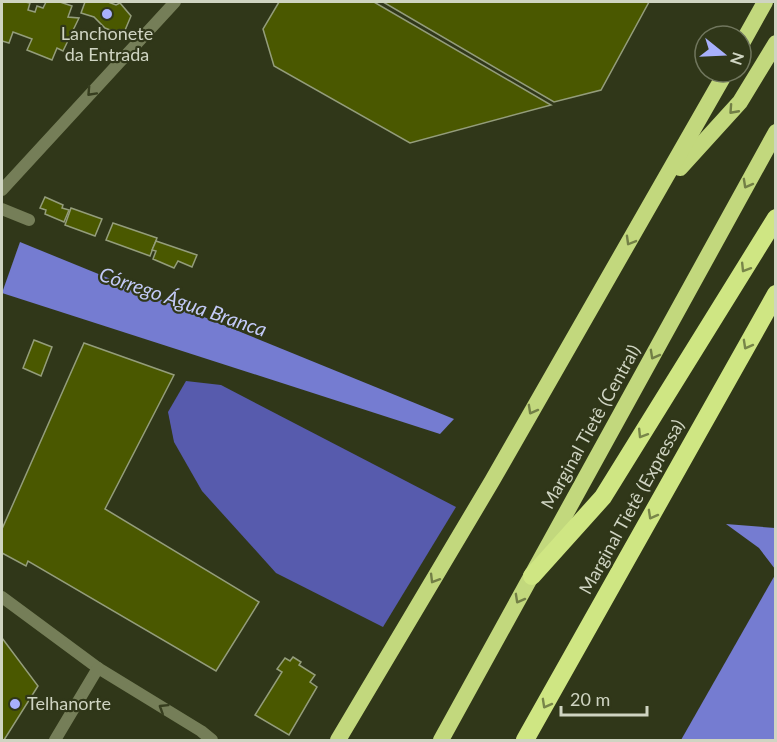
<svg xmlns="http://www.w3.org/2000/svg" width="777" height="742" font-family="Lato,sans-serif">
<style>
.forest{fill:#575bad}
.water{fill:#757cd1}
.building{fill:#4a5800;stroke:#949d7b;stroke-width:1.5}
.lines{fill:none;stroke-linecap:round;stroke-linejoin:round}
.service{stroke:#757e58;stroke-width:12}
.minor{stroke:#757e58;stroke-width:12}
.trunk{stroke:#c2d87d;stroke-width:16}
.motorway{stroke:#cfe683;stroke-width:18}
.oneway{stroke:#373e1f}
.oneway2{stroke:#727f46}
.oneway3{stroke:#788649}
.poi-dot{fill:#a8b0fc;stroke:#303719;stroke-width:2}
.labels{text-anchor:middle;stroke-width:4.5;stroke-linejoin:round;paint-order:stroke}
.poi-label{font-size:18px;fill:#cfd4c2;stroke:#303719}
.street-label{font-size:18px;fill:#cfd4c2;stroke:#303719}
.water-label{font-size:20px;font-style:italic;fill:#c3caf7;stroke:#303719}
</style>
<rect width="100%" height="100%" fill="#303719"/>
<!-- forest -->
<path class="forest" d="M 186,381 L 221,385 L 456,507 L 383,627 L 276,573 L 202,491 L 174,442 L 168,412 Z"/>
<!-- water -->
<g class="water">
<path d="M 20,242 L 454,419 L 440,434 L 2,293 Z"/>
<path d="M 726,524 L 775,528 L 775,569 L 759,548 Z"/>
<path d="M 775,575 L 775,740 L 681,740 Z"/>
</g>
<!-- building -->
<g class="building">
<path d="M 2,2 L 25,2 L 30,3 L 28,10 L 35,12 L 37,6 L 43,8 L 46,2 L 60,2 L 72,6 L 68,17 L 79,18 L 63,51 L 57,48 L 52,60 L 27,50 L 32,39 L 13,32 L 9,43 L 2,41 Z"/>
<path d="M 85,2 L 108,2 L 116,5 L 120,3 L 131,16 L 123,35 L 105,28 L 94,17 L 81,13 Z"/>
<path d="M 279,2 L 374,2 L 551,105 L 410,143 L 274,66 L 263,29 Z"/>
<path d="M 383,2 L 649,2 L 601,90 L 554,102 Z"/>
<path d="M 45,197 L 63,205 L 62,208 L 69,210 L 64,222 L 45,214 L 46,210 L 40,208 Z"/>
<path d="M 71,208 L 102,219 L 95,236 L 65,225 Z"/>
<path d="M 113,223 L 157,238 L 150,256 L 106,240 Z"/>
<path d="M 156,241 L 197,255 L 192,267 L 178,261 L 174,268 L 153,259 L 156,251 L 152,250 Z"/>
<path d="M 34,340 L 52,347 L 41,376 L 23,368 Z"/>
<path d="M 84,343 L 174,375 L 105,509 L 259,602 L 216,671 L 28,561 L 26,566 L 2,553 L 2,529 Z"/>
<path d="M 2,638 L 38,686 L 4,740 L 2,740 Z"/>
<path d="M 293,657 L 301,662 L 299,665 L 315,675 L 310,682 L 317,687 L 289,735 L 255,715 L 282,672 L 277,669 L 285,658 L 290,661 Z"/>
</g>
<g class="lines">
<!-- service -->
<g class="service">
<path d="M 2,209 L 29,220"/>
<path d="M 2,597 L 98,668 L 201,731 L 212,740"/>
<path d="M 55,740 L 98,668"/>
</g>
<!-- minor -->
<path class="minor" d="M 2,190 L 175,2"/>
<!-- trunk -->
<g class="trunk">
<path d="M 741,45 L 765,2"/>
<path d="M 680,168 L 740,102 L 776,43"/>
<path d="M 338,740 L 492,481 L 726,72"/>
<path d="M 441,740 L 776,132"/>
</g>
<!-- motorway -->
<g class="motorway">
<path d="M 532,576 L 603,497 L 776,218"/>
<path d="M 525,740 L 776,294"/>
</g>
</g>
<!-- one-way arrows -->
<defs><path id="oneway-chevron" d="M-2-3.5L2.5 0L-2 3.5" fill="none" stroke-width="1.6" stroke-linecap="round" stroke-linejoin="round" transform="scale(1.5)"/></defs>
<g class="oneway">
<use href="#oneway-chevron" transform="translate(91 92) rotate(133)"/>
<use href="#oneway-chevron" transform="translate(163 708) rotate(-148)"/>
</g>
<g class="oneway2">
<use href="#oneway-chevron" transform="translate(733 110) rotate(132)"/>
<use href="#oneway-chevron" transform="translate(747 184) rotate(119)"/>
<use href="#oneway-chevron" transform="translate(630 241) rotate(120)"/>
<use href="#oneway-chevron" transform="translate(654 355) rotate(119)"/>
<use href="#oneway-chevron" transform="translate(532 410) rotate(119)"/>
<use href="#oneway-chevron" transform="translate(434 579) rotate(121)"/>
<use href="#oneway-chevron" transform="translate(519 599) rotate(119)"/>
</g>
<g class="oneway3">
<use href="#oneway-chevron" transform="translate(745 268) rotate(122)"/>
<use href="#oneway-chevron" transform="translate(747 345) rotate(119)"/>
<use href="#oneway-chevron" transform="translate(642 434) rotate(122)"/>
<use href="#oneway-chevron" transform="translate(652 515) rotate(119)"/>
<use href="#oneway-chevron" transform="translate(546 704) rotate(119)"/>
</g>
<!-- markers -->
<g class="poi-dot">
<circle cx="107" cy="14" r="6"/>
<circle cx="15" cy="704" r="6"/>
</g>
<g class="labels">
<!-- poi labels -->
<g class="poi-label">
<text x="107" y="40">Lanchonete<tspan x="107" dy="21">da Entrada</tspan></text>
<text x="27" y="710" text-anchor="start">Telhanorte</text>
</g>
<!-- street labels -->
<g class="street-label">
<text transform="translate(591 427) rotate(-61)" y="6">Marginal Tietê (Central)</text>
<text transform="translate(632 507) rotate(-61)" y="6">Marginal Tietê (Expressa)</text>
</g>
<!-- water labels -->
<g class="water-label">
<text transform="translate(183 302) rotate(19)" y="7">Córrego Água Branca</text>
</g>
</g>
<!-- border -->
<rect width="777" height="742" fill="none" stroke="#cfd4c2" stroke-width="6"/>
<!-- north arrow -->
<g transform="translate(723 54) rotate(108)"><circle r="28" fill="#303719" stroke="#70765d" stroke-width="1.5"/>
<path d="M0-4.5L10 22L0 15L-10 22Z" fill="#a8b0fc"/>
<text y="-9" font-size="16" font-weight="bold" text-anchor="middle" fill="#cfd4c2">N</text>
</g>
<!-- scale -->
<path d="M561 706v9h86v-9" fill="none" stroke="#cfd4c2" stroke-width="3"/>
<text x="570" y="706" font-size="18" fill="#cfd4c2" stroke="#303719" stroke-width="4.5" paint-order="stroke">20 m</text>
</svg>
